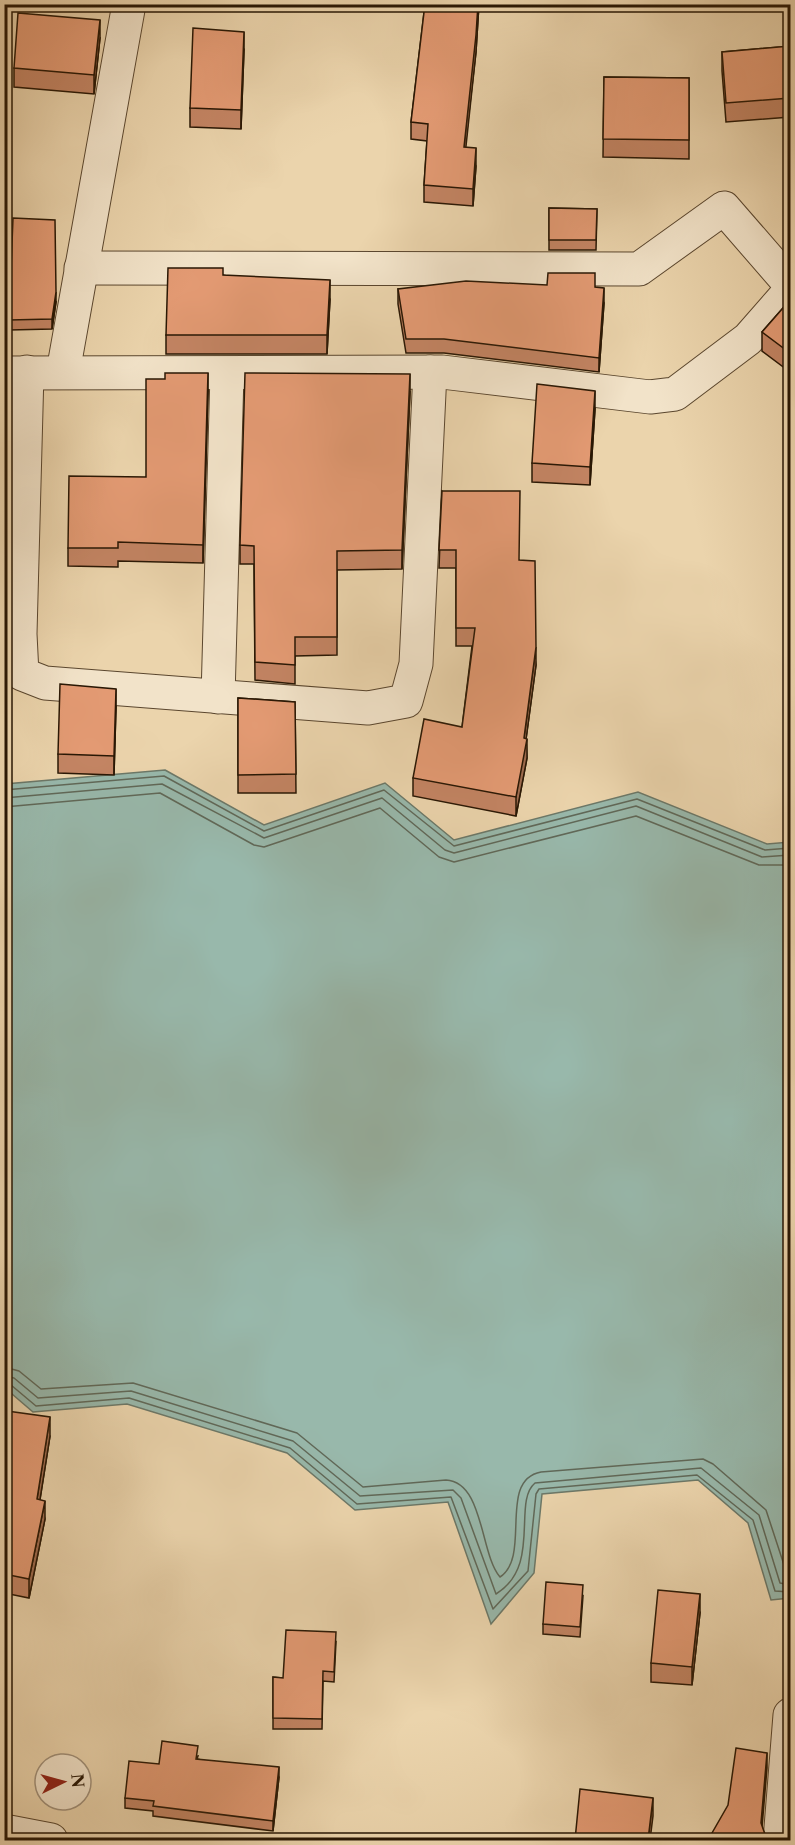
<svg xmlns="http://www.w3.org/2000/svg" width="795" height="1845" font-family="'Libre Caslon Text',serif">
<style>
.water{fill:#98b8ab;stroke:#6c7868;stroke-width:1.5}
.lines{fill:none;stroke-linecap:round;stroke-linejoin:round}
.shore{stroke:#606858;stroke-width:1.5}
.minor-casing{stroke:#5a462e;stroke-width:35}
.minor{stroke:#f2e3c9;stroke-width:33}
.wall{fill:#c38463;stroke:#291704;stroke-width:1.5}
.shaded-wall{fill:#9f6c50;stroke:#291704;stroke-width:1.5}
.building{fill:#e39a73;stroke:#291704;stroke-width:1.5}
</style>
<rect width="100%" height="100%" fill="#ebd4ac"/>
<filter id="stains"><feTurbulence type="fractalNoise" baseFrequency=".00333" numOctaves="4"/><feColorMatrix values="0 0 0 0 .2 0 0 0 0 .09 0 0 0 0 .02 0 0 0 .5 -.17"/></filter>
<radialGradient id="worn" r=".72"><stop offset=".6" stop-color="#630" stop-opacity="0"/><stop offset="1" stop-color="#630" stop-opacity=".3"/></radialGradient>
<!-- water -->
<path class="water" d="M 165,770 L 264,825 L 385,783 L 454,840 L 638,792 L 767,844 L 790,842 L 790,1598 L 771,1600 L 748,1523 L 698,1480 L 542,1494 L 534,1573 L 491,1624 L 448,1502 L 355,1510 L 287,1453 L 127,1404 L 33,1412 L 5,1388 L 5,784 Z"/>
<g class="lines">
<!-- shore -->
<g class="shore">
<path d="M 4,790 L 164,776 L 264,831 L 384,790 L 454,846 L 637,799 L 765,850 L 790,848"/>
<path d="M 4,798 L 162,784 L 264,838 L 382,798 L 445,850 L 454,853 L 636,806 L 762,857 L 790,855"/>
<path d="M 4,807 L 160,793 L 254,845 L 264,847 L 380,808 L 439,857 L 454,862 L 636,816 L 759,865 L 790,865"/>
<path d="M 4,1367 L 19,1371 L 41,1389 L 133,1383 L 297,1433 L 363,1487 L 446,1480 C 484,1482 480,1554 500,1577 C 532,1556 497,1480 541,1472 L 703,1459 L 713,1464 L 766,1510 L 787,1574 L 790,1576"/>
<path d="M 4,1376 L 14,1378 L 38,1398 L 131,1391 L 293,1441 L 360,1496 L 453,1490 L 461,1498 L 496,1594 C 542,1566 512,1502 535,1483 L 701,1468 L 759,1515 L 780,1583 L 790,1585"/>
<path d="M 4,1384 L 11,1385 L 36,1406 L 129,1398 L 290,1448 L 357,1504 L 451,1497 L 493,1609 L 528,1571 L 536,1494 L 539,1489 L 697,1475 L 753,1520 L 775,1591 L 790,1592"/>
</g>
<defs>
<g id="minor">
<path d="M 81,268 L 639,269 L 724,208 L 790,284"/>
<path d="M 27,372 L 20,634 L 22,674 L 45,683 L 368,708 L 406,701 L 416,664 L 430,372"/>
<path d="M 63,372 L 129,4"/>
<path d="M 6,373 L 442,372 L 650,397 L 675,394 L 748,339 L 790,291"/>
<path d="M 218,697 L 227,374"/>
<path d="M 4,1831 L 51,1840"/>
<path d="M 780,1840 L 790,1715"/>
</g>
</defs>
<!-- minor casing -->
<use href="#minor" class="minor-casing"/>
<!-- minor -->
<use href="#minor" class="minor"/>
</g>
<!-- wall -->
<g class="wall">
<path d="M 425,4 L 479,4 L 476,52 L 465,148 L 476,166 L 473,206 L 424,202 L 424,185 L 427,141 L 411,139 L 411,122 Z"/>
<path d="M 100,38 L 94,94 L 14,87 L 14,68 Z"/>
<path d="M 790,46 L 790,117 L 726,122 L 722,71 L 722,52 Z"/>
<path d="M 244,50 L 241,129 L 190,127 L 190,108 Z"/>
<path d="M 604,77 L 689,78 L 689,159 L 603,157 Z"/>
<path d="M 549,208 L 597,209 L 596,250 L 549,250 Z"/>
<path d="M 223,275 L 330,299 L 327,354 L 166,354 L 166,335 Z"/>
<path d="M 595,287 L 604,303 L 599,372 L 444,353 L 406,353 L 398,304 L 398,289 Z"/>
<path d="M 790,300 L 790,372 L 762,351 L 762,332 Z"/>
<path d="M 56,302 L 52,329 L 9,330 L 9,320 Z"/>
<path d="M 208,391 L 203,563 L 118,561 L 118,567 L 68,566 L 68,548 L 146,477 Z"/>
<path d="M 410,392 L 402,569 L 337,570 L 337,655 L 295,656 L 295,684 L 255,680 L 254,564 L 240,564 L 240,545 Z"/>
<path d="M 595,409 L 590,485 L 532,482 L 532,463 Z"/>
<path d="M 442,491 L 519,560 L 536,665 L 526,739 L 527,758 L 516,816 L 413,796 L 413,778 L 462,727 L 472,646 L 456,646 L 456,568 L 439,568 Z"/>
<path d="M 238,698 L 295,702 L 296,793 L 238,793 Z"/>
<path d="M 116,707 L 114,775 L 58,773 L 58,754 Z"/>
<path d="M 4,1427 L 50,1436 L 40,1500 L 45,1519 L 29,1598 L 4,1593 Z"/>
<path d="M 583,1596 L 580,1637 L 543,1634 L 543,1624 Z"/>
<path d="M 700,1613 L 692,1685 L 651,1682 L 651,1663 Z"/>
<path d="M 336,1642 L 334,1682 L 323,1681 L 322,1729 L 273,1729 L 273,1677 L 283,1678 Z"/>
<path d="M 198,1756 L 197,1759 L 279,1777 L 273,1831 L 153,1816 L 153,1811 L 125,1808 L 125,1798 L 159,1764 Z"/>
</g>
<!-- shaded-wall -->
<g class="shaded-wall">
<path d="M 478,4 L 479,4 L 476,52 L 464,165 L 464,147 Z"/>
<path d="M 100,20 L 100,38 L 94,94 L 94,75 Z"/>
<path d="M 244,32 L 244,50 L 241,129 L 241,110 Z"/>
<path d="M 476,148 L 476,166 L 473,206 L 473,189 Z"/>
<path d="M 330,280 L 330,299 L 327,354 L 327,335 Z"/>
<path d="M 604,288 L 604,303 L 599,372 L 599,358 Z"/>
<path d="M 56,292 L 56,302 L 52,329 L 52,319 Z"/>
<path d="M 208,373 L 208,391 L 203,563 L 203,545 Z"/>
<path d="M 410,374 L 410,392 L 402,569 L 402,550 Z"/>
<path d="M 595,391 L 595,409 L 590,485 L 590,467 Z"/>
<path d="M 536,647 L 536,665 L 525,747 L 527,739 L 527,758 L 516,816 L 516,797 L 524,738 Z"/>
<path d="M 116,689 L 116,707 L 114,775 L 114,756 Z"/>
<path d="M 50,1417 L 50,1436 L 37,1518 L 37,1499 Z"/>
<path d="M 45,1501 L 45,1519 L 29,1598 L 29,1579 Z"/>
<path d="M 700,1594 L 700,1613 L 692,1685 L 692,1667 Z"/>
<path d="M 9,1690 L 9,1708 L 4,1736 L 4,1717 Z"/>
<path d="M 767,1753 L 767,1768 L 761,1839 L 761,1823 Z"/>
<path d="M 279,1767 L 279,1777 L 273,1831 L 273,1821 Z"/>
<path d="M 653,1798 L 653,1816 L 650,1840 L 648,1840 Z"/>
</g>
<!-- building -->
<g class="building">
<path d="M 425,4 L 478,4 L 476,35 L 464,147 L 476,148 L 473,189 L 424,185 L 428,124 L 411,122 Z"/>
<path d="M 18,13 L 100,20 L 94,75 L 14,68 Z"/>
<path d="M 193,28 L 244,32 L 241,110 L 190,108 Z"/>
<path d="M 790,46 L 790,98 L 726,103 L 722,52 Z"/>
<path d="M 604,77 L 689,78 L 689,140 L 603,139 Z"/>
<path d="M 549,208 L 597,209 L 596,240 L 549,240 Z"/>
<path d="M 13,218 L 55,220 L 56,292 L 52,319 L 9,320 Z"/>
<path d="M 168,268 L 223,268 L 223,275 L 330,280 L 327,335 L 166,335 Z"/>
<path d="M 548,273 L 595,273 L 595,287 L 604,288 L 599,358 L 444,339 L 406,339 L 398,289 L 466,281 L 547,285 Z"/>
<path d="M 790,300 L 790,353 L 762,332 Z"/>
<path d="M 165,373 L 208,373 L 203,545 L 118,542 L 118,548 L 68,548 L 69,476 L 146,477 L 146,379 L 165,379 Z"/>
<path d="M 245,373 L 410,374 L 402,550 L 337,551 L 337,637 L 295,637 L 295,665 L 255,662 L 254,546 L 240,545 Z"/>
<path d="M 537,384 L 595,391 L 590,467 L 532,463 Z"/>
<path d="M 442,491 L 520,491 L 519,560 L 535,561 L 536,647 L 524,738 L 527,739 L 516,797 L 413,778 L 424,719 L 462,727 L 475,628 L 456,628 L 456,550 L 439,550 Z"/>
<path d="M 60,684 L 116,689 L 114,756 L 58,754 Z"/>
<path d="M 238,698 L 295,702 L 296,774 L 238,775 Z"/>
<path d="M 7,1411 L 50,1417 L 37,1499 L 45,1501 L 29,1579 L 4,1574 L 4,1427 Z"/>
<path d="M 546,1582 L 583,1585 L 580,1627 L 543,1624 Z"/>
<path d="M 658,1590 L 700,1594 L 692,1667 L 651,1663 Z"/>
<path d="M 286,1630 L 336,1632 L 334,1672 L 323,1671 L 322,1719 L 273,1718 L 273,1677 L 283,1678 Z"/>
<path d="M 4,1689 L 9,1690 L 4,1717 Z"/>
<path d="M 162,1741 L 198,1746 L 196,1759 L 279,1767 L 273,1821 L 153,1806 L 154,1801 L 125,1798 L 129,1761 L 159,1764 Z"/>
<path d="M 736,1748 L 767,1753 L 761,1823 L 766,1837 L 764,1840 L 708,1840 L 728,1805 Z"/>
<path d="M 580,1789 L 653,1798 L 648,1840 L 575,1840 Z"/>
</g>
<!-- margin -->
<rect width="795" height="1845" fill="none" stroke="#ebd4ac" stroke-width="24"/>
<rect x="6" y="6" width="783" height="1833" fill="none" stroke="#291704" stroke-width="3"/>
<rect x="12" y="12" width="771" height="1821" fill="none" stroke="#291704" stroke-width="1.5"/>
<!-- north arrow -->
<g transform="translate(63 1782) rotate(85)"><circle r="28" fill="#f2e3c9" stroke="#a2917a" stroke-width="1.5"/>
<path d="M0-4.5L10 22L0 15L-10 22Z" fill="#8f2418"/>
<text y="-9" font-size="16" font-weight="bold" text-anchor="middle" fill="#291704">N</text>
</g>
<rect width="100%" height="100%" filter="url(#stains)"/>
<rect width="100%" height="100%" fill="url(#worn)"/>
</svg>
